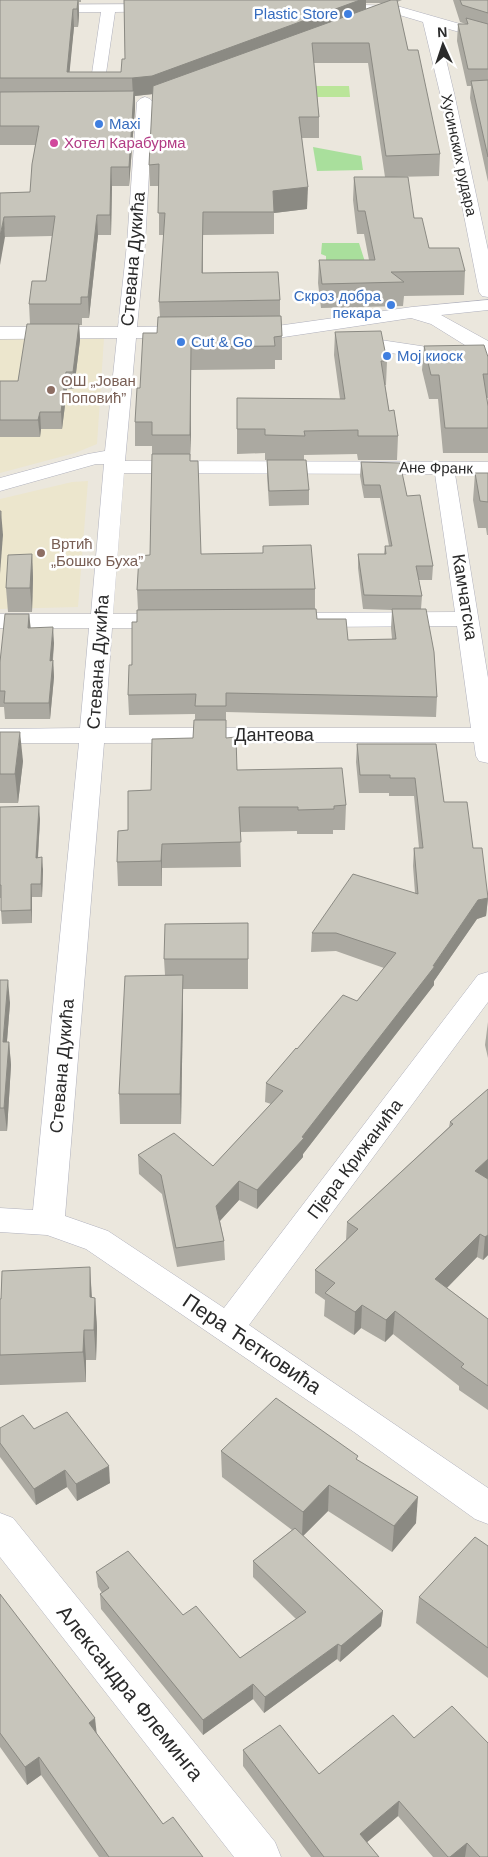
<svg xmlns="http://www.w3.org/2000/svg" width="488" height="1857" font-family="Helvetica,sans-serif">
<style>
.education{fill:#ece6cd}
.green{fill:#a9df9c}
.pitch{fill:#bae599}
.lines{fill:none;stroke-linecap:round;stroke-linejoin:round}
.minor-casing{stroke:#b0b1bd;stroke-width:1}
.minor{fill:#fff;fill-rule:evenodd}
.wall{fill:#aba9a1;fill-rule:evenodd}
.shaded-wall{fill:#8b8a83}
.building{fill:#c7c5bb;stroke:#8b8a83}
.shop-dot{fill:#3f7fe0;stroke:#fff;stroke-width:2}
.hotel-dot{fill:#d1479c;stroke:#fff;stroke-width:2}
.education-dot{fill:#8d6e63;stroke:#fff;stroke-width:2}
.labels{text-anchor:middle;stroke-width:5;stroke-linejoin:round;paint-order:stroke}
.far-shop-label{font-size:15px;fill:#366cbe;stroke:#fff;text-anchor:start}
.far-hotel-label{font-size:15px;fill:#b23c85;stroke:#fff;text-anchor:start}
.far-street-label{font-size:15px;fill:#2a2a2a;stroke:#fff}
.far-education-label{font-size:15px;fill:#785e54;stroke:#fff;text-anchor:start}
.street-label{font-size:18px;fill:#2a2a2a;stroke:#fff}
.near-street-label{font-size:21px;fill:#2a2a2a;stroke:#fff}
</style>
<rect width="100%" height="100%" fill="#ebe7dd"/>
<!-- education -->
<g class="education">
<path d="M 104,338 L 97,444 L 75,453 L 0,473 L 0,339 Z"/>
<path d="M 88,481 L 78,607 L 0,609 L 0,499 L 72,482 Z"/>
</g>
<!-- green -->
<g class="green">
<path d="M 313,147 L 361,156 L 363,170 L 317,171 Z"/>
<path d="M 322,243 L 359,243 L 366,265 L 326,277 L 326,256 L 321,254 Z"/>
</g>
<!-- pitch -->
<path class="pitch" d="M 298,86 L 349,86 L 350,97 L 298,97 Z"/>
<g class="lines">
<defs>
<g id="minor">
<path d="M 161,4 L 168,8 L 166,11 L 115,12 L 105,80 L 103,83 L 93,83 L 91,80 L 101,12 L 0,13 L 0,5 Z"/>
<path d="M 329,4 L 397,6 L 488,32 L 488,40 L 438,26 L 454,93 L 488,250 L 488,297 L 482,296 L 479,292 L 440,93 L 423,22 L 396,14 L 324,11 L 322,8 L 324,5 Z"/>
<path d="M 145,97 L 150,99 L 153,102 L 145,244 L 137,327 L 195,326 L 202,328 L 204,332 L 202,336 L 195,338 L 136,338 L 125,461 L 488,462 L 488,474 L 455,474 L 488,678 L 488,763 L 479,761 L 476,756 L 474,742 L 104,743 L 65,1216 L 108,1231 L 224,1308 L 478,975 L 488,972 L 488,1002 L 249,1325 L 488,1488 L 488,1524 L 475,1519 L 354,1432 L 86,1249 L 47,1235 L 0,1232 L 0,1208 L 33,1210 L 79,743 L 0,743 L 0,729 L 80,728 L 89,628 L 0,628 L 0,614 L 91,614 L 104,464 L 96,464 L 0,491 L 0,478 L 88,454 L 105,451 L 117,338 L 0,339 L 0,327 L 118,327 L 127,244 L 137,102 L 140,99 ZM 124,473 L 435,474 L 455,612 L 309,613 L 301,615 L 298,620 L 301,625 L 309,627 L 457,626 L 471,728 L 105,728 L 112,628 L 173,628 L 181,626 L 184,621 L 181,616 L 173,614 L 113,614 Z"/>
<path d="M 488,300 L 488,310 L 441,315 L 488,341 L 488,357 L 481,355 L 431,324 L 411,318 L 277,338 L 239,336 L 237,332 L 239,328 L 277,326 L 412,307 Z"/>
<path d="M 347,335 L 461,352 L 468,354 L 470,358 L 468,362 L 461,364 L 340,345 L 338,341 L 340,337 Z"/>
<path d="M 0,1513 L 13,1518 L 275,1842 L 281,1857 L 234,1857 L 0,1557 Z"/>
</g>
</defs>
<!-- minor casing -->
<use href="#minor" class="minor-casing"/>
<!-- minor -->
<use href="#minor" class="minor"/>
</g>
<!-- wall -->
<g class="wall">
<path d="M 0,0 L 81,0 L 81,2 L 79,2 L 79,15 L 78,27 L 74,27 L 69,72 L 121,72 L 125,59 L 124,0 L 402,0 L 397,2 L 408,50 L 440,154 L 439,176 L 394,177 L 429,248 L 465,271 L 464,295 L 404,296 L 403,306 L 321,308 L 318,283 L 319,260 L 369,260 L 364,234 L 357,234 L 353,200 L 354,177 L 385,177 L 368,63 L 314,63 L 319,117 L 319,138 L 302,138 L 307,209 L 274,213 L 274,234 L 203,235 L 203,273 L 280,300 L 280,316 L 282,336 L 282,360 L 275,360 L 275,369 L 191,370 L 190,461 L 201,554 L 315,589 L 315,609 L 317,619 L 348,640 L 392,639 L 391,628 L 392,610 L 363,609 L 358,568 L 358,554 L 384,554 L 385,546 L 389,546 L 380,498 L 364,498 L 360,476 L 361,462 L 407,496 L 433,566 L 432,580 L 419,580 L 422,596 L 421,609 L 437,697 L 436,717 L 226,712 L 226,738 L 237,770 L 346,805 L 345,830 L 333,830 L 333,834 L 297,834 L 297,831 L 240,832 L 241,867 L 162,868 L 162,886 L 118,886 L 117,862 L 128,830 L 151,790 L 193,738 L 195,720 L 195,714 L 129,715 L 128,695 L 138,610 L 137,590 L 150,555 L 152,454 L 152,446 L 135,446 L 135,422 L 140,388 L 157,333 L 160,317 L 159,302 L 164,235 L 159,235 L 159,186 L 150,186 L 149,165 L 153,94 L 135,96 L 135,109 L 129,186 L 112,186 L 111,235 L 98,235 L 89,318 L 82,318 L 82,325 L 79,325 L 80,340 L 74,389 L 67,389 L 62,429 L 41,429 L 40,437 L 0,437 L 0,381 L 18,381 L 30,324 L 29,304 L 46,281 L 52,236 L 5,237 L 0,193 L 30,192 L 35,145 L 0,145 ZM 366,3 L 383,3 L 366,9 Z"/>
<path d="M 453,0 L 488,0 L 488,182 L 470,98 L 471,86 L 467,86 L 457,41 L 458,24 L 466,24 L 460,22 Z"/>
<path d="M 335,332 L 387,361 L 386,385 L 385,385 L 389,411 L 398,436 L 397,460 L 358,460 L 357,454 L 304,455 L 304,460 L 265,460 L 265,453 L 237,454 L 237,398 L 340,399 L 334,355 Z"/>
<path d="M 424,346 L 488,357 L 488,398 L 487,398 L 488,406 L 488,453 L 443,453 L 438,399 L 429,399 L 422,370 Z"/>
<path d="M 267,460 L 309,490 L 309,505 L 269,506 L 267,475 Z"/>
<path d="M 475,473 L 488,473 L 488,535 L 487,535 L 486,528 L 478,528 L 473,500 Z"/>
<path d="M 32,554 L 33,578 L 32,612 L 8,612 L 6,588 Z"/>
<path d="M 29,614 L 30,628 L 54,643 L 53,660 L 54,677 L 50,719 L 5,719 L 4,707 L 0,707 L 0,662 Z"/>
<path d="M 0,732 L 23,761 L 18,803 L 0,803 Z"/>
<path d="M 357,744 L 436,744 L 444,802 L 473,848 L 488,898 L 486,916 L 477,919 L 434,981 L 434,985 L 303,1154 L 303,1157 L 257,1209 L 239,1200 L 220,1221 L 224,1241 L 225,1260 L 177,1267 L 162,1194 L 139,1174 L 138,1155 L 213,1166 L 271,1104 L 265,1102 L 266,1083 L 297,1049 L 357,1001 L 384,968 L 336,951 L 311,952 L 312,933 L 415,893 L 413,866 L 414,848 L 419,848 L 414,796 L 389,796 L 389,793 L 359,793 L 356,762 Z"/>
<path d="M 0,807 L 40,819 L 38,858 L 43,870 L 42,897 L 32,897 L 32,923 L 2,924 L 1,911 L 1,898 L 0,898 Z"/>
<path d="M 164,959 L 248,959 L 248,989 L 183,989 L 183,1005 L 181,1124 L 120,1124 L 119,1094 L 165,975 Z"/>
<path d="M 0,980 L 10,1003 L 7,1042 L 9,1042 L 11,1065 L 7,1131 L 0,1131 Z"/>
<path d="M 488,1022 L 488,1058 L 485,1045 Z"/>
<path d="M 488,1089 L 488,1255 L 483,1260 L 477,1257 L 447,1288 L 488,1319 L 488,1410 L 459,1390 L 459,1386 L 393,1334 L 385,1342 L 361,1328 L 354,1335 L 324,1316 L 325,1300 L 315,1293 L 315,1270 L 346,1240 L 347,1222 L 449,1127 L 450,1122 Z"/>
<path d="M 95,1298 L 97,1328 L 96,1360 L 86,1360 L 86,1382 L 0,1385 L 0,1299 Z"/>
<path d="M 0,1428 L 34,1429 L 110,1483 L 77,1501 L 67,1487 L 36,1505 L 0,1457 Z"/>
<path d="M 221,1451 L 358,1460 L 416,1523 L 392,1552 L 328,1511 L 303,1536 L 383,1611 L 381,1626 L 340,1662 L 337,1659 L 264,1713 L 253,1699 L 203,1735 L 101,1609 L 100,1594 L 102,1593 L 98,1587 L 96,1572 L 183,1615 L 240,1658 L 296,1619 L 253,1577 L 253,1561 L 292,1530 L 222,1477 Z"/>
<path d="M 488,1546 L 488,1678 L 416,1623 L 419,1597 Z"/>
<path d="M 0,1594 L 97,1734 L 163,1824 L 203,1857 L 99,1857 L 41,1775 L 27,1785 L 0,1747 Z"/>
<path d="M 414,1738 L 488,1857 L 433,1857 L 398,1816 L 367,1842 L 379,1857 L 311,1857 L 243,1766 L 243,1750 L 319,1774 Z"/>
</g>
<!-- shaded-wall -->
<g class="shaded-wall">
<path d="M 78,0 L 79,15 L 78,27 L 77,9 Z"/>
<path d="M 360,0 L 366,0 L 366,15 L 153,94 L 135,96 L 135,109 L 129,186 L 129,167 L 133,96 L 132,78 Z"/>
<path d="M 73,9 L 74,27 L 69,78 L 67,72 Z"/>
<path d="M 111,167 L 112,186 L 111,235 L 110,215 Z"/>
<path d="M 308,187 L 307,209 L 274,213 L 273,191 Z"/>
<path d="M 203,212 L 203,235 L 202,296 L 202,273 Z"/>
<path d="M 97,215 L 98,235 L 89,318 L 88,297 Z"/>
<path d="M 4,217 L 5,237 L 0,265 L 0,236 Z"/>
<path d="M 79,324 L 80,340 L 74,389 L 73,372 Z"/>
<path d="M 191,347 L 191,459 L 190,435 Z"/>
<path d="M 66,372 L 67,389 L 62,429 L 61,412 Z"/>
<path d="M 40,412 L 41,429 L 40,437 L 38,420 Z"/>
<path d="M 1,511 L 3,535 L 0,574 L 0,526 Z"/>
<path d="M 32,554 L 33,578 L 32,612 L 30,588 Z"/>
<path d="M 29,614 L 31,630 L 28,628 Z"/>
<path d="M 53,627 L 54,643 L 51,677 L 50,661 Z"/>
<path d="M 53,660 L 54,677 L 50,719 L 49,703 Z"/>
<path d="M 20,732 L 23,761 L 18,803 L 15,774 Z"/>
<path d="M 39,806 L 40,819 L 37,870 L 36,858 Z"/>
<path d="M 162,844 L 162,886 L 161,861 Z"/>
<path d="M 42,857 L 43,870 L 42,897 L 41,884 Z"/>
<path d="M 31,884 L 32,897 L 32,923 L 31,910 Z"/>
<path d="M 488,898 L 486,916 L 477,919 L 434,981 L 434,985 L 303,1154 L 303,1157 L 257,1209 L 257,1190 L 302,1137 L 433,966 L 478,900 Z"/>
<path d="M 183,975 L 183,1005 L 181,1124 L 180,1094 Z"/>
<path d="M 8,980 L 10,1003 L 5,1065 L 3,1042 Z"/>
<path d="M 9,1042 L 11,1065 L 7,1131 L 4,1108 Z"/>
<path d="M 488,1159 L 488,1180 L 475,1171 Z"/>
<path d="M 239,1181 L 239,1200 L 216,1225 L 216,1206 Z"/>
<path d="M 480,1234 L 477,1257 L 433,1302 L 435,1279 Z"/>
<path d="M 488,1235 L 488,1255 L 483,1260 L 485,1237 Z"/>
<path d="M 90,1267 L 92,1298 L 90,1297 Z"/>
<path d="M 95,1298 L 97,1328 L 96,1360 L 94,1330 Z"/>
<path d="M 362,1305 L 361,1328 L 354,1335 L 355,1312 Z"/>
<path d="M 395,1311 L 393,1334 L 385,1342 L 386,1320 Z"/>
<path d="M 84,1330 L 86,1360 L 86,1382 L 83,1352 Z"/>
<path d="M 109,1466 L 110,1483 L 77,1501 L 76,1484 Z"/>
<path d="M 65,1470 L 67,1487 L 36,1505 L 34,1489 Z"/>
<path d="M 329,1485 L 328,1511 L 302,1537 L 303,1512 Z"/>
<path d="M 418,1497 L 416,1523 L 392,1552 L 394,1526 Z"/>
<path d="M 383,1611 L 381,1626 L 340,1662 L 341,1646 Z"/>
<path d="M 338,1644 L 337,1659 L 264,1713 L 265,1697 Z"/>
<path d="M 253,1684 L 253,1699 L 203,1735 L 203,1720 Z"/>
<path d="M 95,1718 L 97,1736 L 89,1723 Z"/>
<path d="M 39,1757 L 41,1775 L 27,1785 L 25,1767 Z"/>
<path d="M 399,1801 L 398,1816 L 359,1849 L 360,1834 Z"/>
<path d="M 467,1843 L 465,1857 L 450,1857 Z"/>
</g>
<!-- building -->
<g class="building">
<path d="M 0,0 L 78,0 L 77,9 L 73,9 L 67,72 L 121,72 L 122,59 L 125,59 L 124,0 L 360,0 L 152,76 L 132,78 L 0,78 Z"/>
<path d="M 391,0 L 397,0 L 408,50 L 418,50 L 440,154 L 386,156 L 369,43 L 312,43 L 319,117 L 299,117 L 308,187 L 273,191 L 274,212 L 203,212 L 202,273 L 278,272 L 280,300 L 159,302 L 165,213 L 158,213 L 159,164 L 149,165 L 153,86 Z"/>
<path d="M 460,0 L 488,0 L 488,13 L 462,5 Z"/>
<path d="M 466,18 L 488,24 L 488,69 L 468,69 L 458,24 L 468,24 Z"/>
<path d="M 488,80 L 488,157 L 471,81 Z"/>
<path d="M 134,91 L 129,167 L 111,167 L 110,215 L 97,215 L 88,297 L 81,297 L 81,304 L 29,304 L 32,281 L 46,281 L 55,216 L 4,217 L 0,236 L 0,193 L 30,192 L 32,164 L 39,126 L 0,126 L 0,92 Z"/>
<path d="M 354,177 L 408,177 L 414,218 L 422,218 L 429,248 L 459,248 L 465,271 L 391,272 L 404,282 L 322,284 L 319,260 L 375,260 L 365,211 L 358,211 Z"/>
<path d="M 281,316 L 282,336 L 274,337 L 275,346 L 191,347 L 190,435 L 152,435 L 152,422 L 135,422 L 137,388 L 140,388 L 143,333 L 157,333 L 158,317 Z"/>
<path d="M 27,324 L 79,324 L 73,372 L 66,372 L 61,412 L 40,412 L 38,420 L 0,420 L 0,381 L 18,381 Z"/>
<path d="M 381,331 L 387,361 L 381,361 L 389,411 L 394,410 L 398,436 L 358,436 L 358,430 L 304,431 L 305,436 L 265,435 L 265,429 L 237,429 L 237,398 L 345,399 L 335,332 Z"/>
<path d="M 484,345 L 488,357 L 488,374 L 483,374 L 488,406 L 488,428 L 445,428 L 439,375 L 431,375 L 424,346 Z"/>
<path d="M 152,454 L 190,454 L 190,461 L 198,461 L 201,554 L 263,553 L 263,546 L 311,545 L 315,589 L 137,590 L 139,556 L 150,555 Z"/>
<path d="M 267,460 L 306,460 L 309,490 L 269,491 Z"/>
<path d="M 361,462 L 400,463 L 407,496 L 420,495 L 433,566 L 416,566 L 422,596 L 364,595 L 358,554 L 386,554 L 385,546 L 392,546 L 380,485 L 364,485 Z"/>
<path d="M 475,473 L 488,473 L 488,502 L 480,501 Z"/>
<path d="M 0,511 L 1,511 L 0,526 Z"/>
<path d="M 32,554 L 30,588 L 6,588 L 8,555 Z"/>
<path d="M 316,609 L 317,619 L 346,619 L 348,640 L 396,639 L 392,609 L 426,609 L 434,652 L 437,697 L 226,693 L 226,706 L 195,706 L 196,694 L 128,695 L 129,665 L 132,665 L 132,622 L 137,622 L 137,610 Z"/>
<path d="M 5,614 L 29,614 L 28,628 L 53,627 L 50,661 L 53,660 L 49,703 L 4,703 L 5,691 L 0,691 L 0,662 Z"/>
<path d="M 194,720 L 226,720 L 226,738 L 236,737 L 237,770 L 342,768 L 346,805 L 334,806 L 334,809 L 298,810 L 298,807 L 239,807 L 241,842 L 162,844 L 161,861 L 117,862 L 118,831 L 128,830 L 128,791 L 151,790 L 152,739 L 193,738 Z"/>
<path d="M 0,732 L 20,732 L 15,774 L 0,774 Z"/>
<path d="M 357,744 L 436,744 L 444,802 L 467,802 L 473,848 L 482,848 L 488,898 L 478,900 L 433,966 L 435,966 L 302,1137 L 304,1138 L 257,1190 L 239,1181 L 216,1206 L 224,1241 L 176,1248 L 161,1175 L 138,1155 L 174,1133 L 213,1166 L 283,1091 L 266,1083 L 296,1048 L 297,1049 L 343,995 L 357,1001 L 396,953 L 336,933 L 312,933 L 353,874 L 418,894 L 414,848 L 423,848 L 415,778 L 390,778 L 390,775 L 360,775 Z"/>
<path d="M 39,806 L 36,858 L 42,857 L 41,884 L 31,884 L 31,910 L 1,911 L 1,885 L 0,885 L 0,807 Z"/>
<path d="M 248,923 L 248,959 L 164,959 L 165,924 Z"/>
<path d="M 183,975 L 180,1094 L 119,1094 L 125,976 Z"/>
<path d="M 0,980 L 8,980 L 3,1042 L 9,1042 L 4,1108 L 0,1108 Z"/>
<path d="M 488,1089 L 488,1159 L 475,1171 L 488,1179 L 488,1235 L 485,1237 L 480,1234 L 435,1279 L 488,1319 L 488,1386 L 461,1367 L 464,1364 L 395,1311 L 386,1320 L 362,1305 L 355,1312 L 325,1293 L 335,1283 L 315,1270 L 358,1229 L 347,1222 L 453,1124 L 450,1122 Z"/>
<path d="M 90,1267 L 90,1297 L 95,1298 L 94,1330 L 84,1330 L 83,1352 L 0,1355 L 0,1299 L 1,1299 L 2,1271 Z"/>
<path d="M 276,1398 L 358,1456 L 356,1459 L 418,1497 L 394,1526 L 329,1485 L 303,1512 L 221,1451 Z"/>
<path d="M 67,1412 L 109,1466 L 76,1484 L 65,1470 L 34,1489 L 0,1443 L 0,1428 L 23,1415 L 34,1429 Z"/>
<path d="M 295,1528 L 383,1611 L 341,1646 L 338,1644 L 265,1697 L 253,1684 L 203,1720 L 100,1594 L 109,1588 L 96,1572 L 128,1551 L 183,1615 L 196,1606 L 240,1658 L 306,1612 L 253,1561 Z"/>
<path d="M 475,1537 L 488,1546 L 488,1648 L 419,1597 Z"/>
<path d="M 0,1594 L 95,1718 L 89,1723 L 163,1824 L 173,1817 L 203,1857 L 109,1857 L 39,1757 L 25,1767 L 0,1733 Z"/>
<path d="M 452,1706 L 488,1743 L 488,1857 L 480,1857 L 467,1843 L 450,1857 L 448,1857 L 399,1801 L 360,1834 L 379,1857 L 324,1857 L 243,1750 L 280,1725 L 319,1774 L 393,1715 L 414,1738 Z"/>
</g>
<!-- markers -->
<g class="shop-dot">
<circle cx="348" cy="14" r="5"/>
<circle cx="99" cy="124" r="5"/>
<circle cx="391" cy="305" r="5"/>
<circle cx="181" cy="342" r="5"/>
<circle cx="387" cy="356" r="5"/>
</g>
<circle class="hotel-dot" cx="54" cy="143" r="5"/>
<g class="education-dot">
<circle cx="51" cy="390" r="5"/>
<circle cx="41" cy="553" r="5"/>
</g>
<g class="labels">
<!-- far-shop labels -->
<g class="far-shop-label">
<text x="338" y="19" text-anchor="end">Plastic Store</text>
<text x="109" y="129">Maxi</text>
<text x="381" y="301" text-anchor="end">Скроз добра<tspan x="381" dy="17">пекара</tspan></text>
<text x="191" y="347">Cut &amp; Go</text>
<text x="397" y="361">Мој киоск</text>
</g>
<!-- far-hotel labels -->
<g class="far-hotel-label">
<text x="64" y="148">Хотел Карабурма</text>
</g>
<!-- far-street labels -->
<g class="far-street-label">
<text transform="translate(459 155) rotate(78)" y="5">Хусинских рудара</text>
<text transform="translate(436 468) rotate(1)" y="5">Ане Франк</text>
</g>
<!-- far-education labels -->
<g class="far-education-label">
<text x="61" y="386">ОШ „Јован<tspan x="61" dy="17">Поповић”</tspan></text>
<text x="51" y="549">Вртић<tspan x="51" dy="17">„Бошко Буха”</tspan></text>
</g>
<!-- street labels -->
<g class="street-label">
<text transform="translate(133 259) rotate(-85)" y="6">Стевана Дукића</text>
<text transform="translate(465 597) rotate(81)" y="6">Камчатска</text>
<text transform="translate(98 662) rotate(-86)" y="6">Стевана Дукића</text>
<text x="274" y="741">Дантеова</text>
<text transform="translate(62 1066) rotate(-85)" y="6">Стевана Дукића</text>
<text transform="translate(355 1159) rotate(-53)" y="6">Пјера Крижанића</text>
</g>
<!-- near-street labels -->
<g class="near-street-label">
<text transform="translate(252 1344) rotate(34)" y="7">Пера Ћетковића</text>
<text transform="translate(130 1693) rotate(51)" y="7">Александра Флеминга</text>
</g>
</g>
<!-- north arrow -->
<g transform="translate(443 45) rotate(357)" stroke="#ffffff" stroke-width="4" paint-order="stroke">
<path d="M0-4L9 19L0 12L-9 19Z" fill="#2a2a2a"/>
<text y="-8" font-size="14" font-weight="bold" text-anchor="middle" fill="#2a2a2a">N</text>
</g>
</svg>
